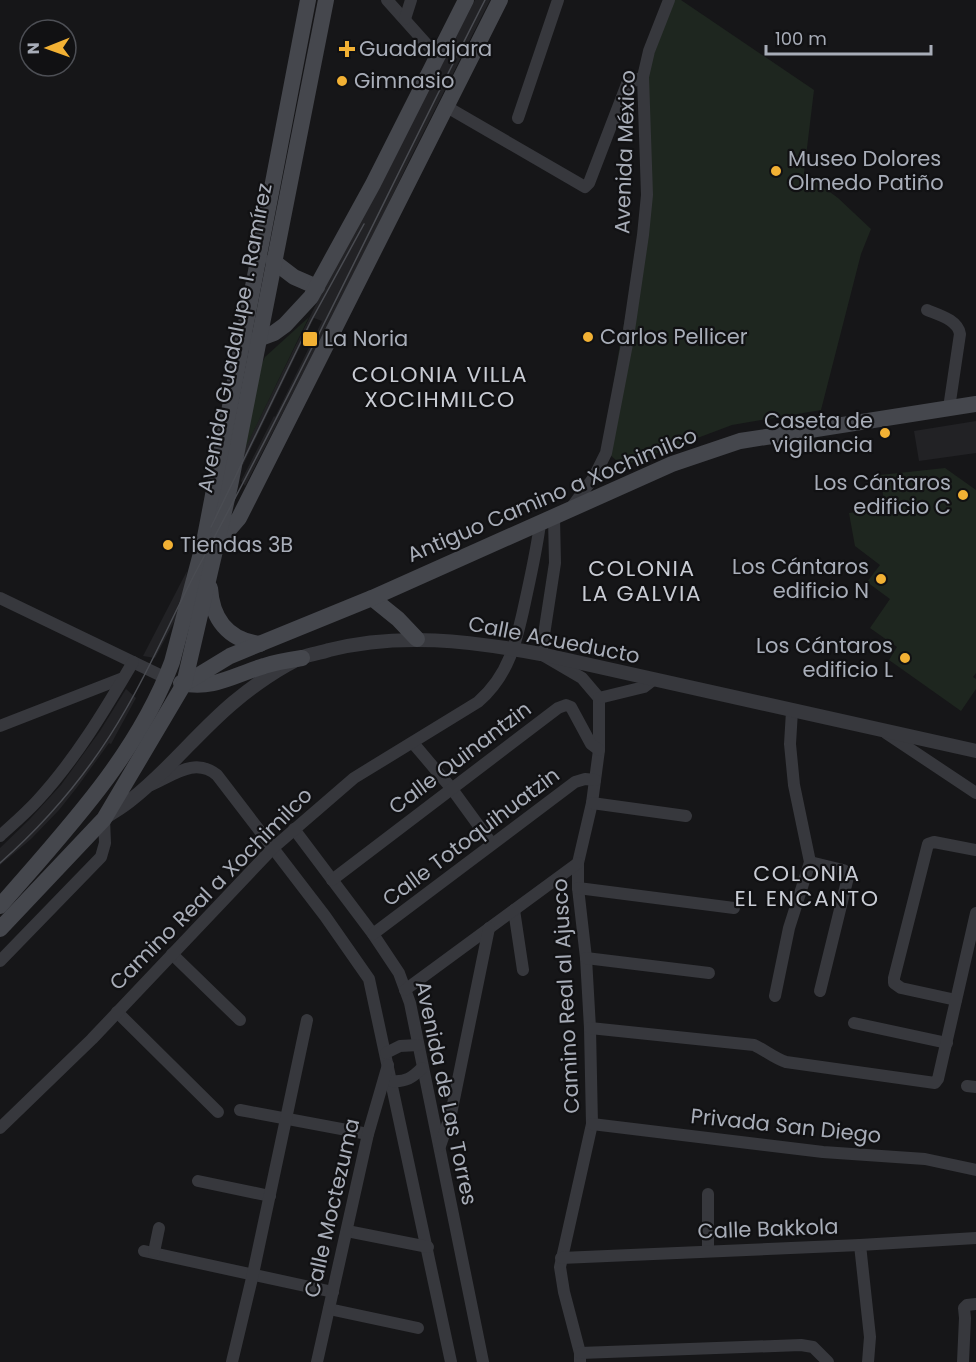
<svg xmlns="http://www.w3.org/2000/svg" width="976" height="1362" font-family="Poppins,sans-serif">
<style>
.built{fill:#222225}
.green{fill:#1e261f}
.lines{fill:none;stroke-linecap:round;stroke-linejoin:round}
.minor{stroke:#37383d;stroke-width:12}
.tertiary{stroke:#37383d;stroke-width:14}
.secondary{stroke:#45474d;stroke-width:16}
.tram{stroke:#4a4c52;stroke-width:1.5}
.poi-dot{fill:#f2b134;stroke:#111113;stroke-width:2}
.labels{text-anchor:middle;stroke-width:4.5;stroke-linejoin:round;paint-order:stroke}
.poi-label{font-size:21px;fill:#a8adb8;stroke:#111113;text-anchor:start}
.street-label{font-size:21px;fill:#a8adb8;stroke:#111113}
.neighbourhood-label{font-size:22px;letter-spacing:1.5px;fill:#c9ccd4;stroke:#111113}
</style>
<rect width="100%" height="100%" fill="#161618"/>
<!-- built -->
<g class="built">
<path d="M 475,0 L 490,0 L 409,161 L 360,263 L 245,486 L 241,481 L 274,416 L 275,417 L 322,321 L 314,318 L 243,465 L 239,460 L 328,280 Z"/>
<path d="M 976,421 L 976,453 L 919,461 L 914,431 Z"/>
<path d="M 187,571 L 183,605 L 155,658 L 143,656 Z"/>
<path d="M 126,689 L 136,698 L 111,744 L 109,743 L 78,786 L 59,810 L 31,839 L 0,865 L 0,848 L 29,820 L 61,785 L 100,731 Z"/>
</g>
<!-- green -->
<g class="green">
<path d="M 674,0 L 681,0 L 814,90 L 804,173 L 838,198 L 871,229 L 861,254 L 821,410 L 732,425 L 623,466 L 603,449 L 620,344 L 642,232 L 642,86 Z"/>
<path d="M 309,317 L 240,459 L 262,363 L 265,357 Z"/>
<path d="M 945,468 L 976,490 L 976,673 L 973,677 L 976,679 L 976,689 L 961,711 L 889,660 L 897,647 L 870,628 L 890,599 L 867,582 L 880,565 L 855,546 L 849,513 L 885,508 L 880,475 Z"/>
</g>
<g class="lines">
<!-- minor -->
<g class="minor">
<path d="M 387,0 L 438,57"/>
<path d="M 405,19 L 411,0"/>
<path d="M 447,107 L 585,187 L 589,183 L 627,84 L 643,77"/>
<path d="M 518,118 L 558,0"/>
<path d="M 927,310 C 939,315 958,320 960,334 L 949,408"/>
<path d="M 571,508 L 594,477 L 606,453 L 627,344 L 643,235 L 647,195 L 643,77 L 649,51 L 669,0"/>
<path d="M 554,518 L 555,563 L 541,654 L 582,678 L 599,698 L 599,750 L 592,803 L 578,863 L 578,888 L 586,958 L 590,1028 L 592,1124 L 560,1267 L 564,1292 L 580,1353 L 580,1362"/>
<path d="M 0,598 L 166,678"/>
<path d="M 599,698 L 644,687 L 653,680"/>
<path d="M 0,726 L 123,678"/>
<path d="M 886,733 L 976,793"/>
<path d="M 413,743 L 452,789 L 492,844"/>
<path d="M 151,785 C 174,775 195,757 217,775 L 325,916 L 369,979 L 451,1362"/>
<path d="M 592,803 L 686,816"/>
<path d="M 294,829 L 373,934 L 399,973 L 410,1003 L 483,1362"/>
<path d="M 0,836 C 12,825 25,814 37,801 C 75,760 105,710 133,662"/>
<path d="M 810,862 L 843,870 L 848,873 L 848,877 L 820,991"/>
<path d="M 332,880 L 558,708 L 566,705 L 571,707 L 591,744 L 599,750"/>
<path d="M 578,888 L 734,908"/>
<path d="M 514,910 L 523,970"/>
<path d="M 373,934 L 575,782 L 585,779 L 595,780"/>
<path d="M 172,954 L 240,1020"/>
<path d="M 586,958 L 709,973"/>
<path d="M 0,961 L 101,857 L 105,843 L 104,819"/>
<path d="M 405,990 L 578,863"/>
<path d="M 775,996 L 789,928 L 810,862 L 794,785 L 790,744 L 792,711"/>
<path d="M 956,1000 L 901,988 L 894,983 L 894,978 L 928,844 L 934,842 L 976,850"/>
<path d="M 117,1012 L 218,1112"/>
<path d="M 854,1023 L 947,1043"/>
<path d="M 590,1028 L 754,1045 C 765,1050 774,1058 786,1062 L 935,1083 L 938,1079 L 976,913"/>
<path d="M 386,1053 L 400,1046 L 418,1045"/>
<path d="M 392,1081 C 406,1082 412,1078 422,1068"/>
<path d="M 967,1086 L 976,1087"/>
<path d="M 240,1110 L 368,1134"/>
<path d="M 592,1124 L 823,1152 L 925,1159 L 976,1170"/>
<path d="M 0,1128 L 92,1039 L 273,848 L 354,778 L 478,702 C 512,673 518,634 527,593 C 532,570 537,547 540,524"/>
<path d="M 440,1146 L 451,1114 L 489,928"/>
<path d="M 198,1181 L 270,1196"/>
<path d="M 708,1194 L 708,1251"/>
<path d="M 347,1231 L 428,1247"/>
<path d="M 860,1245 L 870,1337 L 868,1362"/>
<path d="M 144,1251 L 333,1292"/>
<path d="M 154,1252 L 159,1228"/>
<path d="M 561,1258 L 860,1245 L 976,1238"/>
<path d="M 329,1309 L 418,1328"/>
<path d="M 580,1353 L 801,1345 L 813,1347 L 828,1362"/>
<path d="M 232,1362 L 253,1274 L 307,1020"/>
<path d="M 317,1362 L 368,1134 L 388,1065"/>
<path d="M 963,1362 L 965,1318 L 964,1308 L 967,1305 L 976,1304"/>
</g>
<!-- tertiary -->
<path class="tertiary" d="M 106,817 C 115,811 124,806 132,799 C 169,770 198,732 234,702 C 252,687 281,666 303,657 C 311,654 320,653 329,650 C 400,632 470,641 541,654 L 976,751"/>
<!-- secondary -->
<g class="secondary">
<path d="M 273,261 L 294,277 L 317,287"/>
<path d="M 250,342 L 274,333 L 285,325 L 311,297 L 373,184 L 466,0"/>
<path d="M 219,541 L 239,518 L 500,0"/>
<path d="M 210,588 C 212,619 228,640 260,644"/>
<path d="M 372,598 L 398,619 L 417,639"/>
<path d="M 181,683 C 213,690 234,675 264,666 C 276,662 289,660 302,658"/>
<path d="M 184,684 L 230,656 L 372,598 L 672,464 L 740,441 L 976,404"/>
<path d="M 0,906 C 65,831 137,756 172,662 L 204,542 L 308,0"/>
<path d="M 0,929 L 104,819 L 184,684 L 230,486 L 326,0"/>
</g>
<!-- tram -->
<g class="tram">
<path d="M 211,527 L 311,321 L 364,224"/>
<path d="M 0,863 C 50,819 93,767 126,709 C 154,661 175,610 201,562 C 301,377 390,187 485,0"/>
</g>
</g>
<!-- markers -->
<g class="poi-dot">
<path d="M344 40h6v6h6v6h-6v6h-6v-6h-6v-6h6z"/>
<circle cx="342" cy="81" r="6"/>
<circle cx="776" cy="171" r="6"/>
<circle cx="588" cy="337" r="6"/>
<rect x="302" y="331" width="16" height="16" rx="3"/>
<circle cx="885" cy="433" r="6"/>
<circle cx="963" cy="495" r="6"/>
<circle cx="168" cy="545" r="6"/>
<circle cx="881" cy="579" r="6"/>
<circle cx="905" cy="658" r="6"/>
</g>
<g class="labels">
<!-- poi labels -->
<g class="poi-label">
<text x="359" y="56">Guadalajara</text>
<text x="354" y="88">Gimnasio</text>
<text x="788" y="166">Museo Dolores<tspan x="788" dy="24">Olmedo Patiño</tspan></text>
<text x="600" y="344">Carlos Pellicer</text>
<text x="324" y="346">La Noria</text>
<text x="873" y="428" text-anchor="end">Caseta de<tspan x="873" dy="24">vigilancia</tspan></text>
<text x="951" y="490" text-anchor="end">Los Cántaros<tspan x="951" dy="24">edificio C</tspan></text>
<text x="180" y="552">Tiendas 3B</text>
<text x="869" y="574" text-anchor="end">Los Cántaros<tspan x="869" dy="24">edificio N</tspan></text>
<text x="893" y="653" text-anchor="end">Los Cántaros<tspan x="893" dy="24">edificio L</tspan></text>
</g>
<!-- street labels -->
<g class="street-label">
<text transform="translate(625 152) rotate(-88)" y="7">Avenida México</text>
<text transform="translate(235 338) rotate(-79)" y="7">Avenida Guadalupe I. Ramírez</text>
<text transform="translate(552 495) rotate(-23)" y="7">Antiguo Camino a Xochimilco</text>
<text transform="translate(554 640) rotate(11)" y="7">Calle Acueducto</text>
<text transform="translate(460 758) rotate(-37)" y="7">Calle Quinantzin</text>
<text transform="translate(471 837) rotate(-37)" y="7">Calle Totoquihuatzin</text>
<text transform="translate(211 889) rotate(-45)" y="7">Camino Real a Xochimilco</text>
<text transform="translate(566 996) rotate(-93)" y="7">Camino Real al Ajusco</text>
<text transform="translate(446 1093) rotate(78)" y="7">Avenida de Las Torres</text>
<text transform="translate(786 1126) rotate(6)" y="7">Privada San Diego</text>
<text transform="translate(332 1208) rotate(-77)" y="7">Calle Moctezuma</text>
<text transform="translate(768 1229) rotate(-2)" y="7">Calle Bakkola</text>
</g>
<!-- neighbourhood labels -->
<g class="neighbourhood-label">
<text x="440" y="382">COLONIA VILLA<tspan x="440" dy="25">XOCIHMILCO</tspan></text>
<text x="642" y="576">COLONIA<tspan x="642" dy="25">LA GALVIA</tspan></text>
<text x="807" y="881">COLONIA<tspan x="807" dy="25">EL ENCANTO</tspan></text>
</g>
</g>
<!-- north arrow -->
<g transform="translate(48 48) rotate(269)"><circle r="28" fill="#111113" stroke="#4d4f55" stroke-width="1.5"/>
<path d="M0-4.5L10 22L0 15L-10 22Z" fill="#f2b134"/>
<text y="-9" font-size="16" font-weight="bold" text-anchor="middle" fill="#a8adb8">N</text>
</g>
<!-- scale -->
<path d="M766 45v9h165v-9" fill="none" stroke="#a8adb8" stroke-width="3"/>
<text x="775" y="45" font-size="18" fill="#a8adb8" stroke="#111113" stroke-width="4.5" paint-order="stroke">100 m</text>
</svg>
